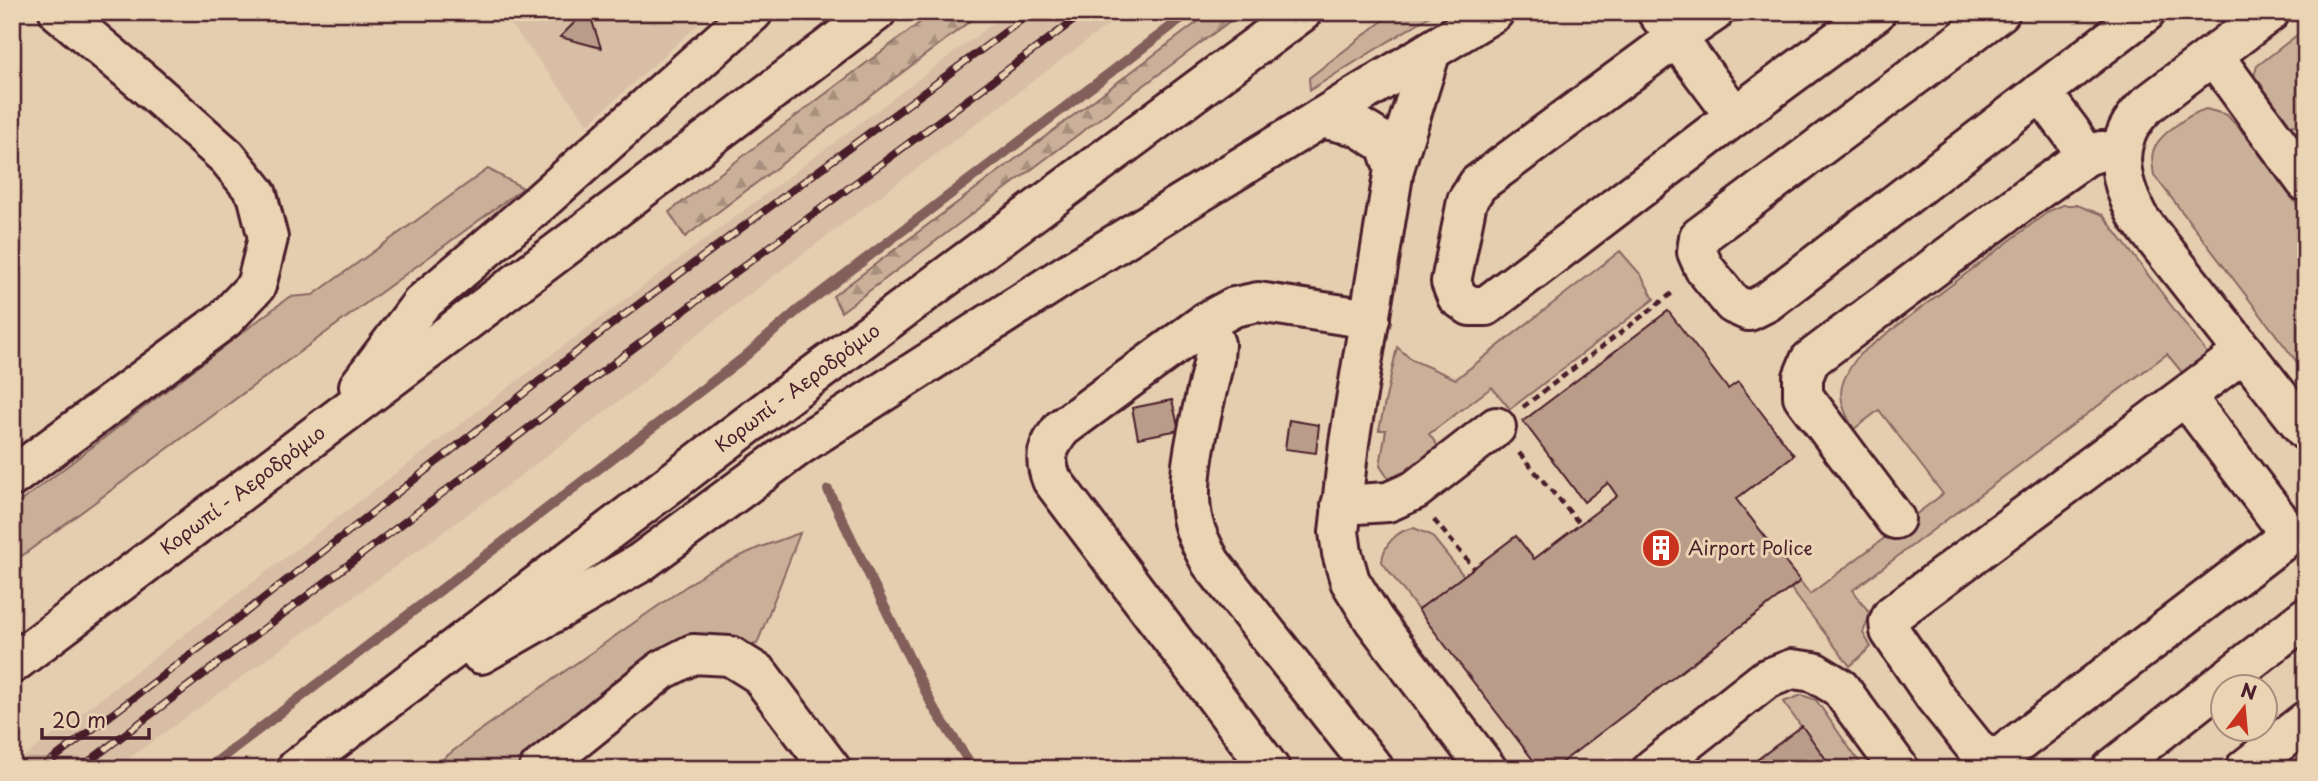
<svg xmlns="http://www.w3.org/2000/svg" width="2318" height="781" font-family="'Playpen Sans',sans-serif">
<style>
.built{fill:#d8bea4}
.green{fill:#cbb099;stroke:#8a6862;stroke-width:2}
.forest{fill:url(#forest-firs);stroke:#8a6862;stroke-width:2}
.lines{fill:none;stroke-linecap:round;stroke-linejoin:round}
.stream{stroke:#825e5a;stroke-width:10}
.building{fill:#b99c8a;stroke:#4a1f2b;stroke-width:2}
.minor-casing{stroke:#4a1f2b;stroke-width:44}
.highway-casing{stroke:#4a1f2b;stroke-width:44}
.path{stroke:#4a1f2b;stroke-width:4.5;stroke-dasharray:7 5;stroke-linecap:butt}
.minor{stroke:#ebd4b4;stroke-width:38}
.highway{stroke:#ebd4b4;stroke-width:38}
.rail-casing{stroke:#4a1f2b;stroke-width:8}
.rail{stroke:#ebd4b4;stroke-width:5;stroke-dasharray:16;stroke-linecap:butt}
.labels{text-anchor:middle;stroke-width:6;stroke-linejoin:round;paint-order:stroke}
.street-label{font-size:19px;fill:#4a1f2b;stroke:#ebd4b4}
.poi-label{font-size:19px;fill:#4a1f2b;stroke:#ebd4b4;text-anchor:start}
</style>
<defs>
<pattern id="forest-firs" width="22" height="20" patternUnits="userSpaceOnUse" patternTransform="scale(1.75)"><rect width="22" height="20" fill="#cbb099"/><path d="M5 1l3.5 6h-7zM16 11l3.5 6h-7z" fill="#a78f7d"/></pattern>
</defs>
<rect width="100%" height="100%" fill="#e5cdaf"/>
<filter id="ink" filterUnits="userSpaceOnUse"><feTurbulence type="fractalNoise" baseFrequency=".0143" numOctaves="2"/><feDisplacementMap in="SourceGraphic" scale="14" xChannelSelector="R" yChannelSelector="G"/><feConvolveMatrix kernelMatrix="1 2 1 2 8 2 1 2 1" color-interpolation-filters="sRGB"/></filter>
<g filter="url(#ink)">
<!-- built -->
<g class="built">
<path d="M 501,12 L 712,12 L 588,124 Z"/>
<path d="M 1008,12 L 1125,12 L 731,308 L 669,357 L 643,383 L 504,488 L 114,769 L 12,769 L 12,766 L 538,365 Z"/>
</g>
<!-- green -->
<g class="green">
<path d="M 1394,12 L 1436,12 L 1310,90 L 1309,78 Z"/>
<path d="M 2306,28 L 2306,126 L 2289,125 L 2279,122 L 2252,83 L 2257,66 Z"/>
<path d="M 2206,109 L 2227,115 L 2245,135 L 2306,217 L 2306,374 L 2154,175 C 2153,168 2151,159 2153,152 C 2157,135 2190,114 2206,109 Z"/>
<path d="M 488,169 L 523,188 L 12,563 L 12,508 L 289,297 L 313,295 Z"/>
<path d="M 2063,205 L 2077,205 L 2103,215 L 2210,357 L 2185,376 L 2167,354 L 1853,590 L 1870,614 L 1863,633 L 1871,647 L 1850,666 L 1791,589 L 1800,581 L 1810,594 L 1943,494 L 1879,410 L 1854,429 C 1835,398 1837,383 1860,354 L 2049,211 Z"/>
<path d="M 1620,251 L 1641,275 L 1654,299 L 1510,409 L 1492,387 L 1429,434 L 1441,450 L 1394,487 L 1380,466 L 1386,430 L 1379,430 L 1397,347 L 1412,360 L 1456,379 Z"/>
<path d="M 1414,528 L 1431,535 L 1464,576 L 1418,610 L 1382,562 C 1383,545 1397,530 1414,528 Z"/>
<path d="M 800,533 L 757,644 L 698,651 L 644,676 L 518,769 L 430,769 L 475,734 L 708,571 L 758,548 Z"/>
<path d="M 1802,695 L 1816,700 L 1864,769 L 1833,769 L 1783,702 Z"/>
</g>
<!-- forest -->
<g class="forest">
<path d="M 934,12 L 982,12 L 685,237 L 669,212 Z"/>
<path d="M 1211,12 L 1242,12 L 841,312 L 833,296 Z"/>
</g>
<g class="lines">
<!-- stream -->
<g class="stream">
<path d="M 828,490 L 933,707 L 974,769"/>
<path d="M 207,769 L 742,359 L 797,311 L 1190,12"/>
</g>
</g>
<!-- building -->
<g class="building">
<path d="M 585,12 L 589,12 L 601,48 L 560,37 Z"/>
<path d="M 1668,311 L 1728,389 L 1738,382 L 1794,455 L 1736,499 L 1800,581 L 1553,769 L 1540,769 L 1418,610 L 1516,536 L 1534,559 L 1617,496 L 1608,483 L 1584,502 L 1523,421 Z"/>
<path d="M 1172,400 L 1179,430 L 1138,438 L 1132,408 Z"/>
<path d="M 1289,420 L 1319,425 L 1316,453 L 1285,449 Z"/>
<path d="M 1802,726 L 1833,769 L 1745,769 Z"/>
</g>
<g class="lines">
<defs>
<g id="minor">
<path d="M 1657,12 L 1735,116"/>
<path d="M 1714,12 L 1677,37 L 1478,184 L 1467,201 L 1451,282 L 1457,297 L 1470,306 L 1486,306 L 1735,116 L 1876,12"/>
<path d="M 2000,12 L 1699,237 L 1697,252 L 1704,268 L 1733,304 L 1749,311 L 1767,302 L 2146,12"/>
<path d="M 2270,12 L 2147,105 C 2111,139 2117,176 2138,217 L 2306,431"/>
<path d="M 1431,51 L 1394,169 L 1349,443 L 1339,532 L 1342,553 L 1350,581 L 1374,620 L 1487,769"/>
<path d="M 2213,55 L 2306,182"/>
<path d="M 2041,92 L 2071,132 L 2086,156"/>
<path d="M 1321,118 L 1494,12"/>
<path d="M 1321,118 L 1357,126 L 1386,144 L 1394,169"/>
<path d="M 1206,322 L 1215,344 L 1214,359 C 1205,403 1185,469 1191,511 C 1193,530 1202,546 1211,563 L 1374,769"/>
<path d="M 2186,397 L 2283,525 L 2281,542 L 2001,756 L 1989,756 L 1980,753 L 1935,697 L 1890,631 L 1889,622 L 1892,615 L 2244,352"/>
<path d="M 12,477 L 225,319 L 256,286 L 268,238 L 257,194 L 227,157 L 145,84 L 59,12"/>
<path d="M 1341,505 L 1388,502 L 1415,490 L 1496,427"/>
<path d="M 1895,519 L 1803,396 L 1803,377 L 1810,360 L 2028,197 L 2086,156 L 2101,151 L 2121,152"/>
<path d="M 539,769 L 662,670 L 693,654 L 730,656 L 759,674 L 831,769"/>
<path d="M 1270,769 L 1052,480 C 1043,457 1047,447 1062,428 L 1206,322 L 1234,307 L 1258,302 L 1370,319"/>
<path d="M 1652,769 L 1766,679 L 1792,669 L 1814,672 L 1840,688 L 1899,769"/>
<path d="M 2112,769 L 2306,617"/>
<path d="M 2245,769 L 2306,721"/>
</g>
<g id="highway">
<path d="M 359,386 L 421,304 L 537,205 L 753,12"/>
<path d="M 481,654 L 640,563 L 800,445 L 1067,274 L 1321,118"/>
<path id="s1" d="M 12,664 L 876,12"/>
<path id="s2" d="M 296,769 L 771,407 L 1302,12"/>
</g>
</defs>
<!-- minor casing -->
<use href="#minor" class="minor-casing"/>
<!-- highway casing -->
<use href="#highway" class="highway-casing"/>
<!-- path -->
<g class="path">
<path d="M 1523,407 L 1675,291"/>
<path d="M 1519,453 L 1580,524"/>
<path d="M 1434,520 L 1474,568"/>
</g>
<!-- minor -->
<use href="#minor" class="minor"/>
<!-- highway -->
<use href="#highway" class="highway"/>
<defs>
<g id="rail">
<path d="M 40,769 L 232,623 L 612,324 L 1032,12"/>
<path d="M 79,769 L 631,350 L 1085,12"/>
</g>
</defs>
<!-- rail casing -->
<use href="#rail" class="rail-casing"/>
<!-- rail -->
<use href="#rail" class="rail"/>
</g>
</g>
<!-- icons -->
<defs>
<symbol id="building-disc" viewBox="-11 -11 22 22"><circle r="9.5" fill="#c8321e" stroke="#ebd4b4"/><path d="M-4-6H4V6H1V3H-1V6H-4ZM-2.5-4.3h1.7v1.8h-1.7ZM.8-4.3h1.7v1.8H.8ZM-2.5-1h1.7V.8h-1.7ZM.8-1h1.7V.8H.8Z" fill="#fff"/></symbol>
</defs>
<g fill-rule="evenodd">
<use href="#building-disc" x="1639" y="526" width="44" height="44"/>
</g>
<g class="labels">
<!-- street labels -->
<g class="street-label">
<text dy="7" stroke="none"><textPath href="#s2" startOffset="630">Κορωπί - Αεροδρόμιο</textPath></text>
<text dy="7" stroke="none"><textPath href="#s1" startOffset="289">Κορωπί - Αεροδρόμιο</textPath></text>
</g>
<!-- poi labels -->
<g class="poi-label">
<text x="1688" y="555">Airport Police</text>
</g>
</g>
<!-- margin -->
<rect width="2318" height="781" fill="none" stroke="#ebd4b4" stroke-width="42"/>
<rect x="21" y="21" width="2276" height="739" fill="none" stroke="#4a1f2b" stroke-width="2.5" filter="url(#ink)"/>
<!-- north arrow -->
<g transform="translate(2244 708) rotate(16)"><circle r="33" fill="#ebd4b4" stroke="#ab8c7d" stroke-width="2"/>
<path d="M0-5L12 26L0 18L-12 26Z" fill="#c8321e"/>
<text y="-10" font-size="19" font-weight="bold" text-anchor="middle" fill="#4a1f2b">N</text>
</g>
<!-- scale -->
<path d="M42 728v10h107v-10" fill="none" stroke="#4a1f2b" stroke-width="3.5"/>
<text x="52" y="728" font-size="21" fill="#4a1f2b" stroke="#ebd4b4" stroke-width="5" paint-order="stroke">20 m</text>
</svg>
